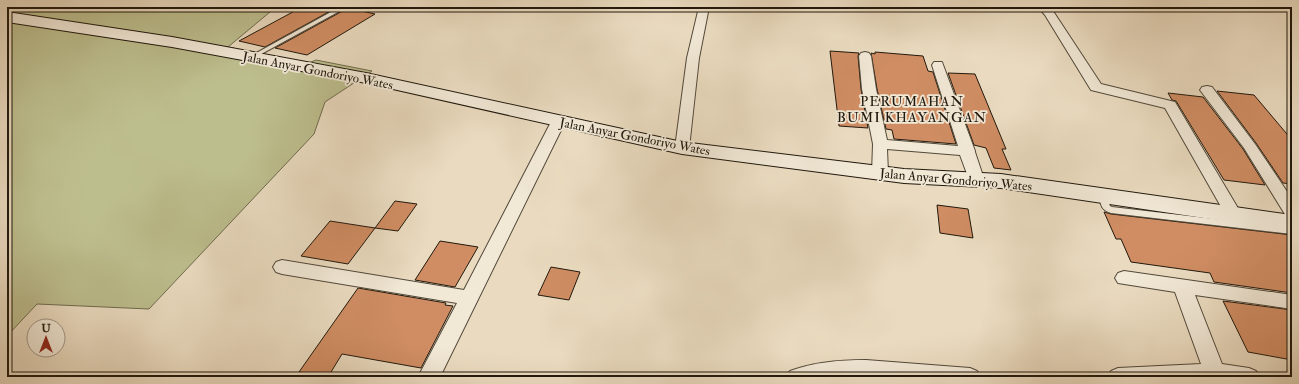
<svg xmlns="http://www.w3.org/2000/svg" width="1299" height="384" font-family="'IM FELL Double Pica',serif">
<style>
.green{fill:#bdbe8e;stroke:#6e6b4e}
.building{fill:#d08d63;stroke:#20180d}
.lines{fill:none;stroke-linecap:round;stroke-linejoin:round}
.lane-casing{stroke:#52493a;stroke-width:2}
.street-casing{stroke:#52493a;stroke-width:2}
.secondary-casing{stroke:#20180d;stroke-width:2}
.lane{fill:#f1e8d6;fill-rule:evenodd}
.street{fill:#f1e8d6;fill-rule:evenodd}
.secondary{fill:#f1e8d6;fill-rule:evenodd}
.labels{text-anchor:middle;stroke-width:3.5;stroke-linejoin:round;paint-order:stroke}
.street-label{font-size:13px;fill:#20180d;stroke:#f1e8d6}
.neighbourhood-label{font-size:14px;letter-spacing:1px;fill:#20180d;stroke:#f1e8d6}
</style>
<rect width="100%" height="100%" fill="#eadbc0"/>
<filter id="stains"><feTurbulence type="fractalNoise" baseFrequency=".005" numOctaves="4"/><feColorMatrix values="0 0 0 0 .2 0 0 0 0 .09 0 0 0 0 .02 0 0 0 .5 -.17"/></filter>
<radialGradient id="worn" r=".72"><stop offset=".6" stop-color="#630" stop-opacity="0"/><stop offset="1" stop-color="#630" stop-opacity=".3"/></radialGradient>
<!-- green -->
<path class="green" d="M 7,7 L 276,7 L 228,47 L 306,64 L 316,60 L 372,71 L 325,102 L 314,134 L 149,309 L 37,304 L 7,336 Z"/>
<!-- building -->
<g class="building">
<path d="M 302,7 L 327,7 L 334,9 L 265,47 L 239,41 Z"/>
<path d="M 348,8 L 375,14 L 307,55 L 275,48 Z"/>
<path d="M 830,51 L 859,53 L 858,56 L 861,89 L 868,128 L 839,126 Z"/>
<path d="M 875,52 L 923,56 L 928,71 L 933,72 L 956,144 L 894,139 L 892,130 L 886,129 L 877,89 L 871,53 L 875,54 Z"/>
<path d="M 948,73 L 975,74 L 1006,149 L 1002,149 L 1011,170 L 994,168 L 986,148 L 974,145 Z"/>
<path d="M 1217,91 L 1254,95 L 1292,140 L 1292,184 L 1283,183 L 1256,143 Z"/>
<path d="M 1168,93 L 1203,97 L 1243,149 L 1265,185 L 1224,180 L 1176,101 L 1172,100 Z"/>
<path d="M 395,201 L 417,204 L 398,231 L 375,228 Z"/>
<path d="M 937,205 L 968,209 L 973,238 L 940,233 Z"/>
<path d="M 1104,212 L 1111,214 L 1292,235 L 1292,293 L 1214,282 L 1210,273 L 1131,262 L 1121,239 L 1116,239 Z"/>
<path d="M 330,221 L 375,228 L 348,264 L 301,256 Z"/>
<path d="M 440,241 L 478,247 L 455,287 L 415,280 Z"/>
<path d="M 551,267 L 580,272 L 569,300 L 538,295 Z"/>
<path d="M 358,288 L 446,303 L 445,305 L 453,306 L 421,368 L 342,354 L 328,377 L 299,372 Z"/>
<path d="M 1223,301 L 1292,310 L 1292,360 L 1248,352 Z"/>
</g>
<g class="lines">
<defs>
<g id="lane">
<path d="M 340,7 L 347,7 L 254,58 L 250,58 L 249,57 Z"/>
<path d="M 1103,193 L 1106,194 L 1110,206 L 1112,207 L 1292,228 L 1292,234 L 1111,213 C 1101,210 1101,205 1099,196 Z"/>
</g>
<g id="street">
<path d="M 699,7 L 709,7 L 699,58 L 689,148 L 687,151 L 682,152 L 677,151 L 675,148 L 687,58 Z"/>
<path d="M 1038,7 L 1049,7 L 1053,11 L 1101,84 L 1175,102 L 1242,215 L 1240,219 L 1234,221 L 1228,219 L 1165,108 L 1091,90 L 1045,15 Z"/>
<path d="M 865,52 L 869,53 L 871,56 L 876,89 L 887,140 L 958,146 L 932,65 L 934,62 L 942,62 L 975,151 L 975,152 L 984,179 L 982,182 L 976,184 L 970,182 L 960,155 L 887,149 L 888,173 L 885,176 L 880,178 L 875,176 L 872,173 L 873,144 L 862,89 L 859,56 L 861,53 Z"/>
<path d="M 1207,86 L 1212,87 L 1255,144 L 1292,199 L 1292,217 L 1286,216 L 1244,148 L 1200,90 L 1202,87 Z"/>
<path d="M 559,116 L 564,117 L 566,120 L 440,377 L 418,377 L 457,303 L 282,274 L 276,272 L 273,267 L 276,262 L 282,260 L 464,290 L 552,120 L 554,117 Z"/>
<path d="M 1124,271 L 1292,295 L 1292,309 L 1195,295 L 1222,364 L 1249,368 L 1256,371 L 1260,377 L 1107,377 L 1111,371 L 1118,368 L 1201,364 L 1175,292 L 1118,283 L 1115,278 L 1118,273 Z"/>
<path d="M 866,360 L 970,368 L 977,371 L 981,377 L 786,377 L 790,371 C 814,362 840,360 866,360 Z"/>
</g>
<path id="secondary" d="M 7,12 L 172,37 L 366,73 L 682,142 L 904,169 L 1001,174 L 1292,215 L 1292,231 L 1001,188 L 904,183 L 682,154 L 366,83 L 172,47 L 7,22 Z"/>
</defs>
<!-- lane casing -->
<use href="#lane" class="lane-casing"/>
<!-- street casing -->
<use href="#street" class="street-casing"/>
<!-- secondary casing -->
<use href="#secondary" class="secondary-casing"/>
<!-- lane -->
<use href="#lane" class="lane"/>
<!-- street -->
<use href="#street" class="street"/>
<!-- secondary -->
<use href="#secondary" class="secondary"/>
</g>
<g class="labels">
<!-- street labels -->
<g class="street-label">
<text transform="translate(318 70) rotate(11)" y="5">Jalan Anyar Gondoriyo Wates</text>
<text transform="translate(635 136) rotate(11)" y="5">Jalan Anyar Gondoriyo Wates</text>
<text transform="translate(956 179) rotate(5)" y="5">Jalan Anyar Gondoriyo Wates</text>
</g>
<!-- neighbourhood labels -->
<g class="neighbourhood-label">
<text x="912" y="106">PERUMAHAN<tspan x="912" dy="16">BUMI KHAYANGAN</tspan></text>
</g>
</g>
<!-- margin -->
<rect width="1299" height="384" fill="none" stroke="#eadbc0" stroke-width="24"/>
<rect x="8" y="8" width="1283" height="368" fill="none" stroke="#20180d" stroke-width="2"/>
<rect x="12" y="12" width="1275" height="360" fill="none" stroke="#20180d"/>
<!-- north arrow -->
<g transform="translate(46 338)"><circle r="19" fill="#f1e8d6" stroke="#9d9586"/>
<path d="M0-3L7 15L0 10L-7 15Z" fill="#8f2418"/>
<text y="-6" font-size="11" font-weight="bold" text-anchor="middle" fill="#20180d">U</text>
</g>
<rect width="100%" height="100%" filter="url(#stains)"/>
<rect width="100%" height="100%" fill="url(#worn)"/>
</svg>
